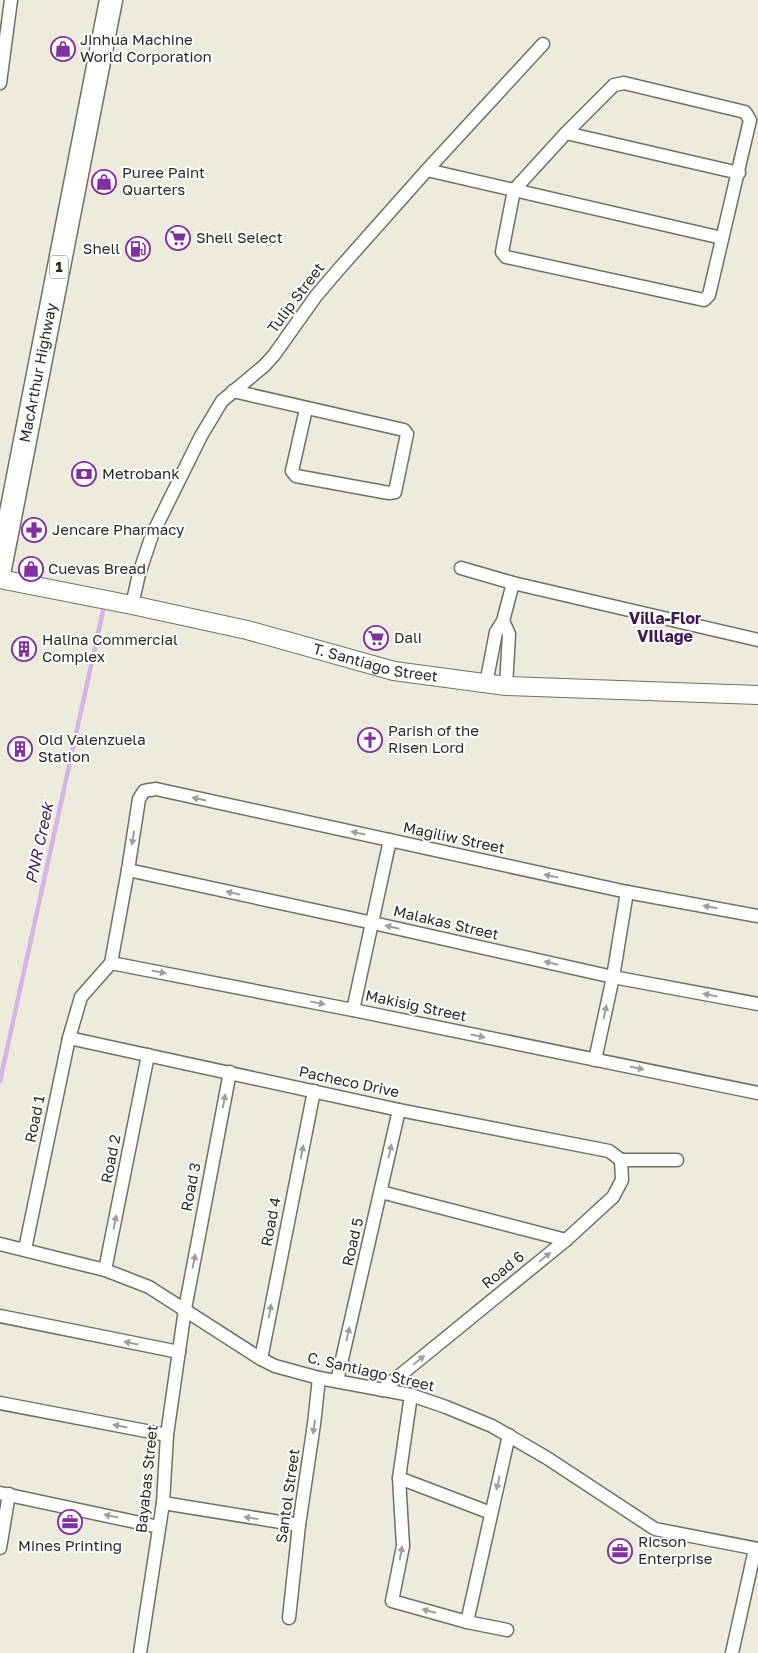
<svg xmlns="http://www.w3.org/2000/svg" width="758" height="1653" font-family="'Golos Text',sans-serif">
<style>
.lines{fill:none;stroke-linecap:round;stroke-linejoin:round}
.stream{stroke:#d5b4e6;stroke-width:4.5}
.street-casing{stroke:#717062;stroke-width:15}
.secondary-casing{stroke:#717062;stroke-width:20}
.highway-casing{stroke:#717062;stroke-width:25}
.street{stroke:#fff;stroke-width:12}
.secondary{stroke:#fff;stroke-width:18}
.highway{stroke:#fff;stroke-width:22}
.oneway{fill:#9f9f9c}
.labels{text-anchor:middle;stroke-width:4;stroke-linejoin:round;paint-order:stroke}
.shield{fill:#fff;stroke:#6a6a66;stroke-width:1}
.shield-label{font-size:14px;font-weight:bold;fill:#2a2a24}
.poi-label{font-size:15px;fill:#2a2a24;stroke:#fff;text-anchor:start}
.street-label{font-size:15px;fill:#2a2a24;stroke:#fff}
.neighbourhood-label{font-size:16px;font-weight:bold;fill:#3f1a50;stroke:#fff}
.water-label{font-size:16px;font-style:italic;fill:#431954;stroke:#fff}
</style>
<rect width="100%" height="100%" fill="#ecebdc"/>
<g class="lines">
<!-- stream -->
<path class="stream" d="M 0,1081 L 103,611"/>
<defs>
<g id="street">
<path d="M 0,83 L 11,0"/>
<path d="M 624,83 L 745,112 L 750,120 L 709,295 L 704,300 L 506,257 L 502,252 L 514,190 L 566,133 L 614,85 Z"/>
<path d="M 566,133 L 739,173"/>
<path d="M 427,170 L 722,238"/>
<path d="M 233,391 L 404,430 L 407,434 L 395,492 L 389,493 L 296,476 L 292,471 L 306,409"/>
<path d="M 461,568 L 513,583 L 758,640"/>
<path d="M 132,605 L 139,574 L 152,535 L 201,436 L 222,401 L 264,366 L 274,355 L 316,296 L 339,269 L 427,170 L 543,44"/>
<path d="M 503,621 L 509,634 L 506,686"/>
<path d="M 486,684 L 496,632 L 503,621 L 513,583"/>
<path d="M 128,870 L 373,923 L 613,977 L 758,1004"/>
<path d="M 111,963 L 128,870 L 139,799 L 144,791 L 156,789 L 627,892 L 758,916"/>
<path d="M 111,963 L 353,1010 L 758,1093"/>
<path d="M 353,1010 L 390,840"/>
<path d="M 69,1038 L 399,1110 L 609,1151 L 621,1160"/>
<path d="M 595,1060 L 613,977 L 627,892"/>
<path d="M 621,1160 L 677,1160"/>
<path d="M 381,1192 L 566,1240"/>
<path d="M 0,1244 L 105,1270 L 149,1287 L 261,1359 L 275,1366 L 319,1378 L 411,1395 L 446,1407 L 492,1426 L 547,1458 L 655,1529 L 758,1549"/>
<path d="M 25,1249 L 69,1038 L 81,997 L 111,963"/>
<path d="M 105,1270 L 148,1055"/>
<path d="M 0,1316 L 179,1352"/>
<path d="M 261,1359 L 314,1091"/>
<path d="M 337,1381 L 399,1110"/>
<path d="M 382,1390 L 566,1240 L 613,1197 L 622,1180 L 621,1160"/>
<path d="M 411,1395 L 399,1478 L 403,1546 L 392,1601 L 467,1622 L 507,1630"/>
<path d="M 0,1403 L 167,1435"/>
<path d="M 399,1478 L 491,1513"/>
<path d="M 0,1493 L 159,1527"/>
<path d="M 163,1503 L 299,1525"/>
<path d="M 0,1548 L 9,1494"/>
<path d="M 289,1618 L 299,1525 L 314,1424 L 319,1378"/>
<path d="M 467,1622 L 509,1435"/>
<path d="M 140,1653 L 163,1503 L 167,1435 L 185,1309 L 230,1072"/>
<path d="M 732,1653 L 755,1549"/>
</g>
<g id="secondary">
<path id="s1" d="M 0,579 L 132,605 L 247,630 L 394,671 L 506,686 L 758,695"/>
</g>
<g id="highway">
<path id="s2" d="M 0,569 L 111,0"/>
</g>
</defs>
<!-- street casing -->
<use href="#street" class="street-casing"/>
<!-- secondary casing -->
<use href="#secondary" class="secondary-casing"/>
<!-- highway casing -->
<use href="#highway" class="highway-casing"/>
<!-- street -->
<use href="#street" class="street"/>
<!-- secondary -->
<use href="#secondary" class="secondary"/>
<!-- highway -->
<use href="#highway" class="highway"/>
</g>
<!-- one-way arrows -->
<defs><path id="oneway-solid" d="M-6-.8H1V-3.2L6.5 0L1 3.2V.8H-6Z" transform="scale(1.25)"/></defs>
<g class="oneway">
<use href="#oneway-solid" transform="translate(199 799) rotate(-168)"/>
<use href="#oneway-solid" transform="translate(358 833) rotate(-168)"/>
<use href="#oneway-solid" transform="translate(133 838) rotate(99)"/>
<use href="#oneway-solid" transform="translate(551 876) rotate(-168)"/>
<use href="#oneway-solid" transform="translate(233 893) rotate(-168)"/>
<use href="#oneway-solid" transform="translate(710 907) rotate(-170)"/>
<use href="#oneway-solid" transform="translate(392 927) rotate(-167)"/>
<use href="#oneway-solid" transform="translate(551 963) rotate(-167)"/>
<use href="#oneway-solid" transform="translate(159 972) rotate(11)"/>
<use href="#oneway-solid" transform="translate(710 995) rotate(-169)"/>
<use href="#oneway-solid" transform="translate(318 1003) rotate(11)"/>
<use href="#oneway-solid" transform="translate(605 1012) rotate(-78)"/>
<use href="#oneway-solid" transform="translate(478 1036) rotate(12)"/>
<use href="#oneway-solid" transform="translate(637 1068) rotate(12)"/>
<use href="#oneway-solid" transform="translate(224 1101) rotate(-79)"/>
<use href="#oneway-solid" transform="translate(390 1151) rotate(-78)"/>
<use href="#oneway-solid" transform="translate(302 1152) rotate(-79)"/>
<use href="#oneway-solid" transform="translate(115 1222) rotate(-79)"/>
<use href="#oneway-solid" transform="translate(545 1257) rotate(-39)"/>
<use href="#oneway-solid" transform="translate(194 1261) rotate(-79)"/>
<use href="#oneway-solid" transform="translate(270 1311) rotate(-79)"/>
<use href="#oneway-solid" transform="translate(348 1334) rotate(-77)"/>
<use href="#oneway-solid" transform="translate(131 1343) rotate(-168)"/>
<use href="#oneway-solid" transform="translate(419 1360) rotate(-39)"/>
<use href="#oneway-solid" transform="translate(120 1426) rotate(-169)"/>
<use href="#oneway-solid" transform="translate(314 1427) rotate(98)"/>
<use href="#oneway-solid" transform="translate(498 1483) rotate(103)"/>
<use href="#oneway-solid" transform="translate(111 1516) rotate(-168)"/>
<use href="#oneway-solid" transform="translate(251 1518) rotate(-172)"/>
<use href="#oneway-solid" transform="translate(401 1553) rotate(-80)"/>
<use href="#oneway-solid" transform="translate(429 1611) rotate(-165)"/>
</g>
<!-- icons -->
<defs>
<symbol id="shop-ring" viewBox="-11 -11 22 22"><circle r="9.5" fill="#fff" stroke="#8030a1" stroke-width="1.5"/><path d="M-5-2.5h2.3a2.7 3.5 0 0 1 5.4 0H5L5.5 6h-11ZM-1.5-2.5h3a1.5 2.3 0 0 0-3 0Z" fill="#8030a1"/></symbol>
<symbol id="supermarket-ring" viewBox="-11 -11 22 22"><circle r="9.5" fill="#fff" stroke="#8030a1" stroke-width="1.5"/><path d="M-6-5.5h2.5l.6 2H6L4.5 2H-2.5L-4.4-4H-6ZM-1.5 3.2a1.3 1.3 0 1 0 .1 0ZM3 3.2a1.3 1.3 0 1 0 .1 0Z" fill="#8030a1"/></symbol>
<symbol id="fuel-ring" viewBox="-11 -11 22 22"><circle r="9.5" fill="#fff" stroke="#8030a1" stroke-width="1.5"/><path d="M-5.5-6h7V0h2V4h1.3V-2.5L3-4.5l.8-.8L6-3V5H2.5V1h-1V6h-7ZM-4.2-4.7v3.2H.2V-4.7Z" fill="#8030a1"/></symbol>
<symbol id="bank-ring" viewBox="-11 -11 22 22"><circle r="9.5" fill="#fff" stroke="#8030a1" stroke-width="1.5"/><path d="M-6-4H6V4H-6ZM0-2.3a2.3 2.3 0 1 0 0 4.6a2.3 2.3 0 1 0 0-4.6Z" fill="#8030a1"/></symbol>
<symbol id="pharmacy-ring" viewBox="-11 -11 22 22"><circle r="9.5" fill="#fff" stroke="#8030a1" stroke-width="1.5"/><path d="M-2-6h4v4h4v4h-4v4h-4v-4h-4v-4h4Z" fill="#8030a1"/></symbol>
<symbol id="building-ring" viewBox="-11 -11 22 22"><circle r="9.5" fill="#fff" stroke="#8030a1" stroke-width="1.5"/><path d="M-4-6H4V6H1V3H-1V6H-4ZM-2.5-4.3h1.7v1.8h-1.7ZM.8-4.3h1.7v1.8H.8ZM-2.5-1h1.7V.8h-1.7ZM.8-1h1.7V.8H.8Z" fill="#8030a1"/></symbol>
<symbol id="church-ring" viewBox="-11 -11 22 22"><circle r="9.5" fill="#fff" stroke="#8030a1" stroke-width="1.5"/><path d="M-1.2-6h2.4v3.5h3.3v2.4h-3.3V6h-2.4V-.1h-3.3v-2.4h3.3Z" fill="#8030a1"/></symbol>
<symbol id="office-ring" viewBox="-11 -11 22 22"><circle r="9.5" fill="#fff" stroke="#8030a1" stroke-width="1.5"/><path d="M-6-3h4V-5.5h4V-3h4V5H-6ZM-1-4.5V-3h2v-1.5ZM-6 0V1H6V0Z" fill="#8030a1"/></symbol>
</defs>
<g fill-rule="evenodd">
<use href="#shop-ring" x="49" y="35" width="28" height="28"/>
<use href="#shop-ring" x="90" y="168" width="28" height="28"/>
<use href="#supermarket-ring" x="164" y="224" width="28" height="28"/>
<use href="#fuel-ring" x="124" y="235" width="28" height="28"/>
<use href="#bank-ring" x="70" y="460" width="28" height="28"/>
<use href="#pharmacy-ring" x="20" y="516" width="28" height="28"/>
<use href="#shop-ring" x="17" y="555" width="28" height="28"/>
<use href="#supermarket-ring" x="362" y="624" width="28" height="28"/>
<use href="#building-ring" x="10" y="635" width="28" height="28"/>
<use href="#church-ring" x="356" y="726" width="28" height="28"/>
<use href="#building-ring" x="6" y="735" width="28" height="28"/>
<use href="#office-ring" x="56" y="1508" width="28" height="28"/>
<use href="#office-ring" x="606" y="1537" width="28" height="28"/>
</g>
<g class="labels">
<!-- shield labels -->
<rect class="shield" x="50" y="255.5" width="18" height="23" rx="4"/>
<g class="shield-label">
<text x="59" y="272">1</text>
</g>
<!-- poi labels -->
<g class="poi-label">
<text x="80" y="45">Jinhua Machine<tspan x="80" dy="17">World Corporation</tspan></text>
<text x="122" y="178">Puree Paint<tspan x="122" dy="17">Quarters</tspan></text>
<text x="196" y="243">Shell Select</text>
<text x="120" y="254" text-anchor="end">Shell</text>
<text x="102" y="479">Metrobank</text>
<text x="52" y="535">Jencare Pharmacy</text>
<text x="48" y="574">Cuevas Bread</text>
<text x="394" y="643">Dali</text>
<text x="42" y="645">Halina Commercial<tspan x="42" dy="17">Complex</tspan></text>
<text x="388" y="736">Parish of the<tspan x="388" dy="17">Risen Lord</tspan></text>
<text x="38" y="745">Old Valenzuela<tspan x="38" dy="17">Station</tspan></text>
<text x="638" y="1547">Ricson<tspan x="638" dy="17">Enterprise</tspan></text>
<text x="70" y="1551" text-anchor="middle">Mines Printing</text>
</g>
<!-- street labels -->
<g class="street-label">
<text transform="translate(296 298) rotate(-53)" y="5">Tulip Street</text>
<text dy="5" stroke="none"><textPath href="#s2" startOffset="200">MacArthur Highway</textPath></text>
<text dy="5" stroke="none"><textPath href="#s1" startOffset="385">T. Santiago Street</textPath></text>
<text transform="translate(454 838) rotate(12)" y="5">Magiliw Street</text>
<text transform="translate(446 923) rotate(13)" y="5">Malakas Street</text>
<text transform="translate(416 1006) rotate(12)" y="5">Makisig Street</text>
<text transform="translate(349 1082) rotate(12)" y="5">Pacheco Drive</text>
<text transform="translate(35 1119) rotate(-78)" y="5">Road 1</text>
<text transform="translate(111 1159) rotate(-79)" y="5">Road 2</text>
<text transform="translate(191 1187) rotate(-79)" y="5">Road 3</text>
<text transform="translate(271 1222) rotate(-79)" y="5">Road 4</text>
<text transform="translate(353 1242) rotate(-77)" y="5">Road 5</text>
<text transform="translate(503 1270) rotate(-39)" y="5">Road 6</text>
<text transform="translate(371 1372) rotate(13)" y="5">C. Santiago Street</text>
<text transform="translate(147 1479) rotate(-84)" y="5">Bayabas Street</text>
<text transform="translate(288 1496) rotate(-82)" y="5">Santol Street</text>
</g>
<!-- neighbourhood labels -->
<g class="neighbourhood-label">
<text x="665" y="624">Villa-Flor<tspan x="665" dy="18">VIllage</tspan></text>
</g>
<!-- water labels -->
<g class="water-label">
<text transform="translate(39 843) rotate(-78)" y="6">PNR Creek</text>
</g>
</g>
</svg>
